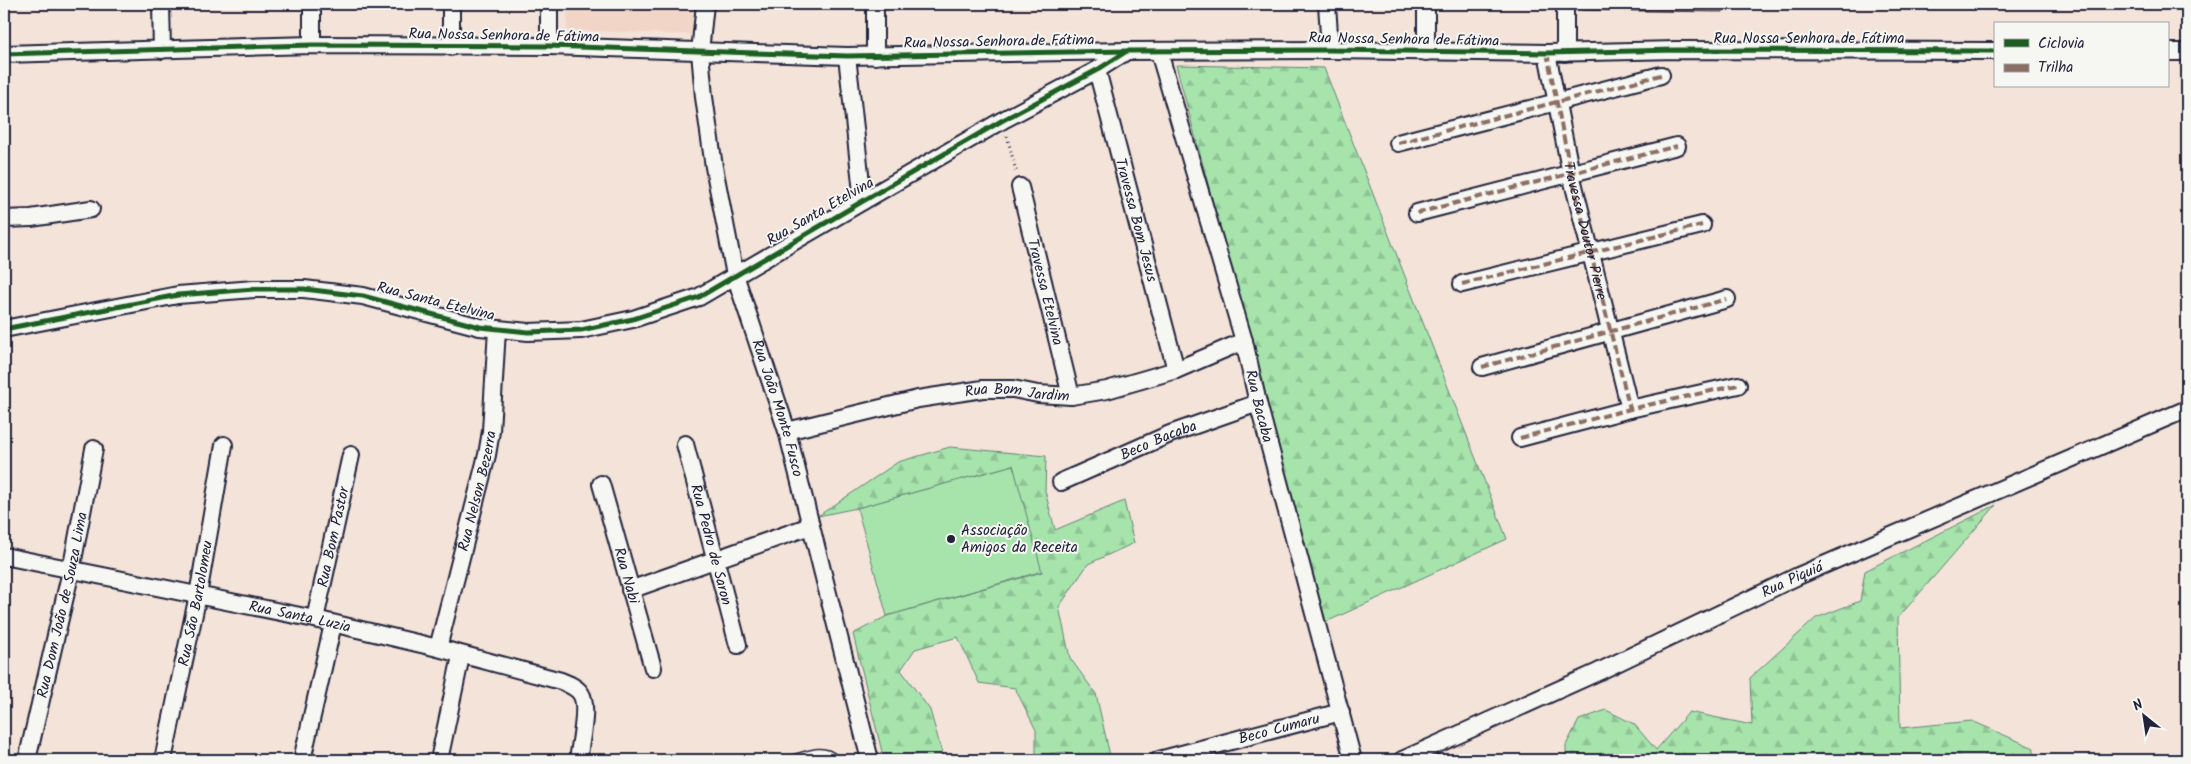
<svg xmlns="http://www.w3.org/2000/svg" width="2191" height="764" font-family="Kalam,sans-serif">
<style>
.built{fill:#f1d6c8}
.green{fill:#a6e4ac;stroke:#648374}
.forest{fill:url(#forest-firs);stroke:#648374}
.building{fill:url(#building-hatch);stroke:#22223b}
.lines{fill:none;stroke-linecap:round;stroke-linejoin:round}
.service-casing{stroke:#22223b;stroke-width:12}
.minor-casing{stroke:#22223b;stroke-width:20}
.path{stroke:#22223b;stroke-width:3;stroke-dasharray:1 4;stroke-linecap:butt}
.service{stroke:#f6f6f2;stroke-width:9}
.minor{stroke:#f6f6f2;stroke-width:16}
.quiet{stroke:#8d6e63;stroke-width:4;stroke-dasharray:8 4;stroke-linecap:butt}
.cycleway-casing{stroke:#f6f6f2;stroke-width:8}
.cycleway{stroke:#1b5e20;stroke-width:5}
.poi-dot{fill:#22223b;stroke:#f6f6f2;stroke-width:2}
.labels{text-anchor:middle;stroke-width:4;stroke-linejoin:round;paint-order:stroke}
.street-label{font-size:15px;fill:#22223b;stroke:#f6f6f2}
.poi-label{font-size:15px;fill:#22223b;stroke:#f6f6f2;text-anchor:start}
</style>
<defs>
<pattern id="forest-firs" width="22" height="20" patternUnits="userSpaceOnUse" patternTransform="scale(1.25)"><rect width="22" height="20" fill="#a6e4ac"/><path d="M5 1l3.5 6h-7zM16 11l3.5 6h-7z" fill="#8fc395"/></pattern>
<pattern id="building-hatch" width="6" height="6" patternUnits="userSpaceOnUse" patternTransform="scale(1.25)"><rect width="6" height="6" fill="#ecb79f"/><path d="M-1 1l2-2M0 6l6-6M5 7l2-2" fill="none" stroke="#ca9d8a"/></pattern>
</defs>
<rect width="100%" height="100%" fill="#f3e3d9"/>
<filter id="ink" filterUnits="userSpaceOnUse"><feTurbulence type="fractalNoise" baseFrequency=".02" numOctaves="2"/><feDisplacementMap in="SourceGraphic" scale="10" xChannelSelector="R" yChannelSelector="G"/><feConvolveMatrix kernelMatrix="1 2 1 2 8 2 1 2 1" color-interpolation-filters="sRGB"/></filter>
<g filter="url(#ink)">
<!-- built -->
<path class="built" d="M 568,4 L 702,4 L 701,35 L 567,30 Z"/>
<!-- green -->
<path class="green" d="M 1013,465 L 1046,570 L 887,616 L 857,508 Z"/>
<!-- forest -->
<g class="forest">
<path d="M 1176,65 L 1324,68 L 1507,539 L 1326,622 Z"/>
<path d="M 950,447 L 1046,456 L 1045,491 L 1055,530 L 1124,501 L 1134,543 L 1088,564 L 1059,607 L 1070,658 L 1096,694 L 1111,760 L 1069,760 L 1067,752 L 1036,755 L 1036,730 L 1015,688 L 979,683 L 958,637 L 915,649 L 901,670 L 930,710 L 944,760 L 884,760 L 853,634 L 887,616 L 1042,572 L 1013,465 L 857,508 L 818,516 L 898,462 Z"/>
<path d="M 1996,505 L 1898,618 L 1900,728 L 1972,721 L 2034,748 L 2033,760 L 1566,760 L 1566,745 L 1579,720 L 1606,710 L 1634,724 L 1656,750 L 1689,712 L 1752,725 L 1750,678 L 1816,618 L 1860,601 L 1865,571 Z"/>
</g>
<!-- building -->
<path class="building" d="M 1582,4 L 1723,4 L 1723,12 L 1582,10 Z"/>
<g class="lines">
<defs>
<path id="service" d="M 793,760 C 808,756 823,748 835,760"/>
<g id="minor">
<path d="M 161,4 L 162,50"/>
<path d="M 451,4 L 451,47"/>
<path d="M 549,4 L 549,46"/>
<path id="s1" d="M 705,4 L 700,52 L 704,97 L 714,167 L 735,275 L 787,431 L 870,760"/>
<path d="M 875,4 L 875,56"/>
<path d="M 1327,4 L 1330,50"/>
<path d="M 312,45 L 312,4"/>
<path id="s2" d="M 1159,52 L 1244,341 L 1258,403 L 1353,760"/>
<path d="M 1426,52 L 1426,4"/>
<path d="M 2167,52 L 2187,52"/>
<path id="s3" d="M 1547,53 L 1571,174 L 1630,409"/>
<path d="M 1565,53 L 1565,4"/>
<path d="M 4,54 L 312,45 L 549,46 L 847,56 L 1127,51 L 1330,50 L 1547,53 L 1676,50 L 1995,51"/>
<path d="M 847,56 L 863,201"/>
<path id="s4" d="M 1097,70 L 1176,370"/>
<path d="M 1398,143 L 1661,75"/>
<path id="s5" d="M 1020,187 L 1071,396"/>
<path d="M 1417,213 L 1677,146"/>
<path d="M 4,219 L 31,218 L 91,209"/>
<path d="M 1462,284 L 1702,225"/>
<path d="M 4,329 L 178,295 L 254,289 L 304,289 L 363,296 L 480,327 L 528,332 L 581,330 L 633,319 L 699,297 L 863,201 L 1003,120 L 1097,70 L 1127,51"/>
<path d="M 1482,367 L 1727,299"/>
<path id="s6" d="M 787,431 L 918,399 L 983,389 L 1013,389 L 1038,394 L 1071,396 L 1107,390 L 1176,370 L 1244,341"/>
<path d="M 1520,438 L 1630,409 L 1738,385"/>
<path id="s7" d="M 685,444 L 738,645"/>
<path id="s8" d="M 1061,482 L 1170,434 L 1258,403"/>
<path id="s9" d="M 601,484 L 653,668"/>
<path id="s10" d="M 4,556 L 315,619 L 438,648 L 561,681 C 568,684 577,687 581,694 C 589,706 580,745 578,760"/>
<path d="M 630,590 L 810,526"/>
<path id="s11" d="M 315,619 L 351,455"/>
<path id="s12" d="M 438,648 L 487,455 L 491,431 L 497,329"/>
<path id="s13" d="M 27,760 L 71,571 L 94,449"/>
<path id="s14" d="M 163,760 L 198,595 L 224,445"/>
<path d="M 302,760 L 333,624"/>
<path d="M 439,760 L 461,656"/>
<path id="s15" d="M 1159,760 L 1341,712"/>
<path id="s16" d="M 1402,760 L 1598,672 L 1798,576 L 2187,409"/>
</g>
</defs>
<!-- service casing -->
<use href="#service" class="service-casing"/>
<!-- minor casing -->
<use href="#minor" class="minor-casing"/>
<!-- path -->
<path class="path" d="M 1007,136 L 1016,171"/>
<!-- service -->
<use href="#service" class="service"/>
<!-- minor -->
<use href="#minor" class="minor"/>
<!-- quiet -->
<g class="quiet">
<path d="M 1547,53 L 1571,174 L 1630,409"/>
<path d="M 1398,143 L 1661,75"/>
<path d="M 1417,213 L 1677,146"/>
<path d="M 1462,284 L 1702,225"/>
<path d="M 1482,367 L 1727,299"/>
<path d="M 1520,438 L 1630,409 L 1738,385"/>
</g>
<defs>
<g id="cycleway">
<path d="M 4,54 L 312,45 L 549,46 L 847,56 L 1127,51 L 1330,50 L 1547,53 L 1676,50 L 1995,51"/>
<path d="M 4,329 L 178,295 L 254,289 L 304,289 L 363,296 L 480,327 L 528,332 L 581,330 L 633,319 L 699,297 L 863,201 L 1003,120 L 1097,70 L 1127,51"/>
</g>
</defs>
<!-- cycleway casing -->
<use href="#cycleway" class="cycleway-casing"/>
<!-- cycleway -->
<use href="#cycleway" class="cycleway"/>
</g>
</g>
<!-- markers -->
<circle class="poi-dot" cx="951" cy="539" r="5"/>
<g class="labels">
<!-- street labels -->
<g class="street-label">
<text transform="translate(504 35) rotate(1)" y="5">Rua Nossa Senhora de Fátima</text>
<text x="1809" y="43">Rua Nossa Senhora de Fátima</text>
<text transform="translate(1404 39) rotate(1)" y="5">Rua Nossa Senhora de Fátima</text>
<text transform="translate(999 41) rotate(-1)" y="5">Rua Nossa Senhora de Fátima</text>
<text transform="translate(820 211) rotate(-30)" y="5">Rua Santa Etelvina</text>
<text dy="5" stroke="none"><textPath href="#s4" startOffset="155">Travessa Bom Jesus</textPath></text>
<text dy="5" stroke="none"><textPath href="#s3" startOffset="182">Travessa Doutor Pierre</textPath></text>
<text dy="5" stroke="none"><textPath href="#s5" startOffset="108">Travessa Etelvina</textPath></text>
<text transform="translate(436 301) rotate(14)" y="5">Rua Santa Etelvina</text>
<text dy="5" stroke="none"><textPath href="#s6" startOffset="235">Rua Bom Jardim</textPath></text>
<text dy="5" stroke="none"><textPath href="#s2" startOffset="368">Rua Bacaba</textPath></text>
<text dy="5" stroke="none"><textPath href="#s1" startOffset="414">Rua João Monte Fusco</textPath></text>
<text dy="5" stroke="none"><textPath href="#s8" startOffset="106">Beco Bacaba</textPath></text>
<text dy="5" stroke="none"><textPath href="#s12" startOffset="162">Rua Nelson Bezerra</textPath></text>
<text dy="5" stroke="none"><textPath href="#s11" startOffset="84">Rua Bom Pastor</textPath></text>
<text dy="5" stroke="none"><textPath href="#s7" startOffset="104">Rua Pedro de Saron</textPath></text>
<text dy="5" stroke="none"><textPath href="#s9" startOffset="95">Rua Nabi</textPath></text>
<text dy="5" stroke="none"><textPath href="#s16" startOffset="430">Rua Piquiá</textPath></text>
<text dy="5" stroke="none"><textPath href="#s14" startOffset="160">Rua São Bartolomeu</textPath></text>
<text dy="5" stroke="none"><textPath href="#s13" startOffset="159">Rua Dom João de Souza Lima</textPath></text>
<text dy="5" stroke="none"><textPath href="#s10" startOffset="302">Rua Santa Luzia</textPath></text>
<text dy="5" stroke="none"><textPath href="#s15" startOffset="124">Beco Cumaru</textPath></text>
</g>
<!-- poi labels -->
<g class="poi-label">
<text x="961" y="535">Associação<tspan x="961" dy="17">Amigos da Receita</tspan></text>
</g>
</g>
<!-- margin -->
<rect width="2191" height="764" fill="none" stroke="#f6f6f2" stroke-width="20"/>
<rect x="10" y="10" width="2171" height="744" fill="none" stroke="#22223b" stroke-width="2" filter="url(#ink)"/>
<!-- legend -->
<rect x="1994" y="22" width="175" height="65" fill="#f6f6f2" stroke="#a1a1a9"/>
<rect x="2004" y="39" width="25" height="8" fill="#1b5e20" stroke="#a1a1a9"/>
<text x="2038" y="48" font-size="15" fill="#22223b">Ciclovia</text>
<rect x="2004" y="64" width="25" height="8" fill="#8d6e63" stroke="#a1a1a9"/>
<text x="2038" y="72" font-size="15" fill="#22223b">Trilha</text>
<!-- north arrow -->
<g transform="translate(2144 716) rotate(330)" stroke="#f6f6f2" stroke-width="4" paint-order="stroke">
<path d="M0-4L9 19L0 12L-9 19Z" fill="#22223b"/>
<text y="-8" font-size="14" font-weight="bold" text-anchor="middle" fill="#22223b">N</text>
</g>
</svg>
